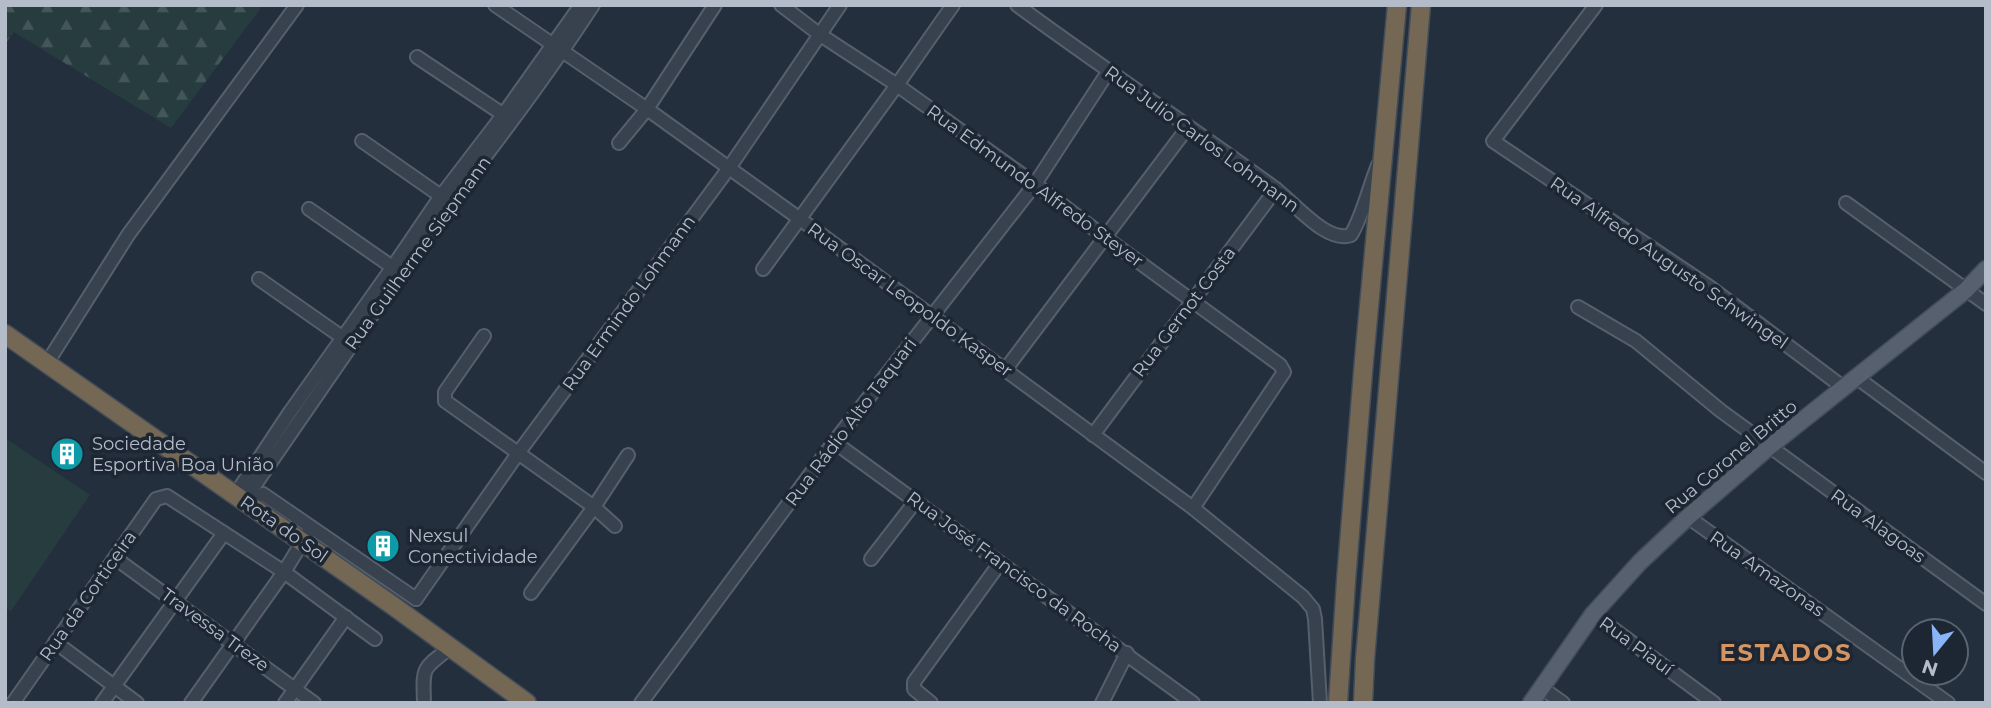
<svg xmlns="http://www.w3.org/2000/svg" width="1991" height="708" font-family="Montserrat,sans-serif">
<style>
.green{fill:#263c3f}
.forest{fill:url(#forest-firs)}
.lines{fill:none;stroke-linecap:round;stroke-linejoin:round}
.minor-casing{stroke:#565f6c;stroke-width:16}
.major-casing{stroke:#414a57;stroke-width:19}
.highway-casing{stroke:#434c59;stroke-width:21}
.minor{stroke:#38414e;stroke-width:12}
.major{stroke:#56606e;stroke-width:16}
.highway{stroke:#746855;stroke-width:18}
.labels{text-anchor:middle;stroke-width:7;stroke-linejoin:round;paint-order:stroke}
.street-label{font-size:18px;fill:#b4bcc9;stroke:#1d2633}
.poi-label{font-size:18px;fill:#b4bcc9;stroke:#1d2633;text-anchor:start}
.district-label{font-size:24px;font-weight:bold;letter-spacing:2px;fill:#d59563;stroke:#1d2633}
</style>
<defs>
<pattern id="forest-firs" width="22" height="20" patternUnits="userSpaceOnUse" patternTransform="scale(1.75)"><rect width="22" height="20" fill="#263c3f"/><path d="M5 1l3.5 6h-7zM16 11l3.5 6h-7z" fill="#435659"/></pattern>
</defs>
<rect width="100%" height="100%" fill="#242f3e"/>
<!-- green -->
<path class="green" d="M 5,438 L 90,495 L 11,611 L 5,608 Z"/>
<!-- forest -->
<path class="forest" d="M 5,5 L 263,5 L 171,128 L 14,32 L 5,44 Z"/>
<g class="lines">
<defs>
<g id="minor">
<path d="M 495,5 L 647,109 L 800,219 L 1193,508 L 1303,597 L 1313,609 L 1315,619 L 1320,703"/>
<path d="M 781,5 L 819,34 L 897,85 L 1035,184 L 1106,238 L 1280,365 L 1284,372 L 1193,508"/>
<path d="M 1017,5 C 1101,67 1189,125 1273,187 C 1293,201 1326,244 1351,235 C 1363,215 1369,187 1378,165"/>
<path d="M 1596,5 L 1493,141 L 1711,288 L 1844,388"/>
<path d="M 417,57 L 510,119"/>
<path d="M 362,141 L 448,201"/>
<path d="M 619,143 L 647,109 L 715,5"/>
<path d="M 1846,203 L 1986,304"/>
<path d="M 309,209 L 398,271"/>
<path d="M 763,269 L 897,85 L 953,5"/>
<path d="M 259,279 L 349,342"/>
<path d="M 1578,307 L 1636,341 L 1721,411 L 1986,604"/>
<path d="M 484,336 L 445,392 L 445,401 L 594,507 L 615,526"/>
<path d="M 47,363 L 128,235 L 297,5"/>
<path d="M 1005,370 L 1188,127"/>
<path d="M 1856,377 L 1986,473"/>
<path d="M 1093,435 L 1276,189"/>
<path d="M 834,442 L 1193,703"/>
<path d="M 235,495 L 290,412 L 392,268 L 441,196 L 503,115 L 581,5"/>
<path d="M 244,501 L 450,202 C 500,138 549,73 593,5"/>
<path d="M 250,503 L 255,496 L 263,494 L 416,599"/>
<path d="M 1688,517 L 1948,703"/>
<path d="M 115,558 L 314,703"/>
<path d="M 871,559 L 915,502"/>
<path d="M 531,593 L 594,507 L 628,455"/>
<path d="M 416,599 L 519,452 L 729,168 L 840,5"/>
<path d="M 1593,614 L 1714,703"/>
<path d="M 55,642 L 137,703"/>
<path d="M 1542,688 L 1563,703"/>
<path d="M 13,703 L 156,499 L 167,496 L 284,572 L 375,639"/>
<path d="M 102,703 L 224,533"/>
<path d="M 191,703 L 284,572 L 311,528"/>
<path d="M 285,703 L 346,617"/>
<path d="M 424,703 C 423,667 421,670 450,648"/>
<path d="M 641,703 L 834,442 L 1035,184 L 1108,72"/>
<path d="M 931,703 L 914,689 L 914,682 L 1000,563"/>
<path d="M 1102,703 L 1127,653"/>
</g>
<path id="major" d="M 1531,703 L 1593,614 L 1640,562 L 1688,517 L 1769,447 L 1966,290 L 1986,269"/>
<g id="highway">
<path d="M 5,334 L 392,605 L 527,703"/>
<path d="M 1338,703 L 1346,581 L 1364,360 L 1397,5"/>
<path d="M 1363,703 L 1365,659 L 1421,5"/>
</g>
</defs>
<!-- minor casing -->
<use href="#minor" class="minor-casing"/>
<!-- major casing -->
<use href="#major" class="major-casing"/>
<!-- highway casing -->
<use href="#highway" class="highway-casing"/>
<!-- minor -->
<use href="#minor" class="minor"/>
<!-- major -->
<use href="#major" class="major"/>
<!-- highway -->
<use href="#highway" class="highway"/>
</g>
<!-- icons -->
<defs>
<symbol id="building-disc" viewBox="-11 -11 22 22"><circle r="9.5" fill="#0f9aa8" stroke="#1d2633"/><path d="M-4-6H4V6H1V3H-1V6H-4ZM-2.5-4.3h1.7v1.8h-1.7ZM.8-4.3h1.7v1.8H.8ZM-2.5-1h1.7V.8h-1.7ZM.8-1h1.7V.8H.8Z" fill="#fff"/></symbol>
</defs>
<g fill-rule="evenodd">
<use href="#building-disc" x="48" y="435" width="38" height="38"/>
<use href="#building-disc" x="364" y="527" width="38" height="38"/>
</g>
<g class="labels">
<!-- street labels -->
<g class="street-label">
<text transform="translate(1202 139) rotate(36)" y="6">Rua Julio Carlos Lohmann</text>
<text transform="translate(1035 186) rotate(36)" y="6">Rua Edmundo Alfredo Steyer</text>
<text transform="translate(418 253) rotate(-54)" y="6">Rua Guilherme Siepmann</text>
<text transform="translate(1669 263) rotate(35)" y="6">Rua Alfredo Augusto Schwingel</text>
<text transform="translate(910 300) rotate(36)" y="6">Rua Oscar Leopoldo Kasper</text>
<text transform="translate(629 303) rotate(-54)" y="6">Rua Ermindo Lohmann</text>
<text transform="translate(1184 312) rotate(-53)" y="6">Rua Gernot Costa</text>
<text transform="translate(851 422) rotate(-53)" y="6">Rua Rádio Alto Taquari</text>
<text transform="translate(1731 457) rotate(-40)" y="6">Rua Coronel Britto</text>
<text transform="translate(1878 526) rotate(36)" y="6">Rua Alagoas</text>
<text transform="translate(284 529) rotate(35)" y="6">Rota do Sol</text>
<text transform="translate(1014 572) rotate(36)" y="6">Rua José Francisco da Rocha</text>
<text transform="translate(1767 574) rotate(35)" y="6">Rua Amazonas</text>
<text transform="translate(88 596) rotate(-55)" y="6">Rua da Corticeira</text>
<text transform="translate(215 630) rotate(36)" y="6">Travessa Treze</text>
<text transform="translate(1636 646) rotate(36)" y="6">Rua Piauí</text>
</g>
<!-- poi labels -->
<g class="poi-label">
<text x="92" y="450">Sociedade<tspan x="92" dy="21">Esportiva Boa União</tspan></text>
<text x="408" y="542">Nexsul<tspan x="408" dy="21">Conectividade</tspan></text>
</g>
<!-- district labels -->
<g class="district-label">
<text x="1786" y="661">ESTADOS</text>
</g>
</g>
<!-- border -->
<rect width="1991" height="708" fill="none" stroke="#b4bcc9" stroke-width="14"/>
<!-- north arrow -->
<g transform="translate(1935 652) rotate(198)"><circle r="33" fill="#1d2633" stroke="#59626f" stroke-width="2"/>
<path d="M0-5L12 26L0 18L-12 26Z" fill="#8ab4f8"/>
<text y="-10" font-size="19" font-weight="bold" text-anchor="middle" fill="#b4bcc9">N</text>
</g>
</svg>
